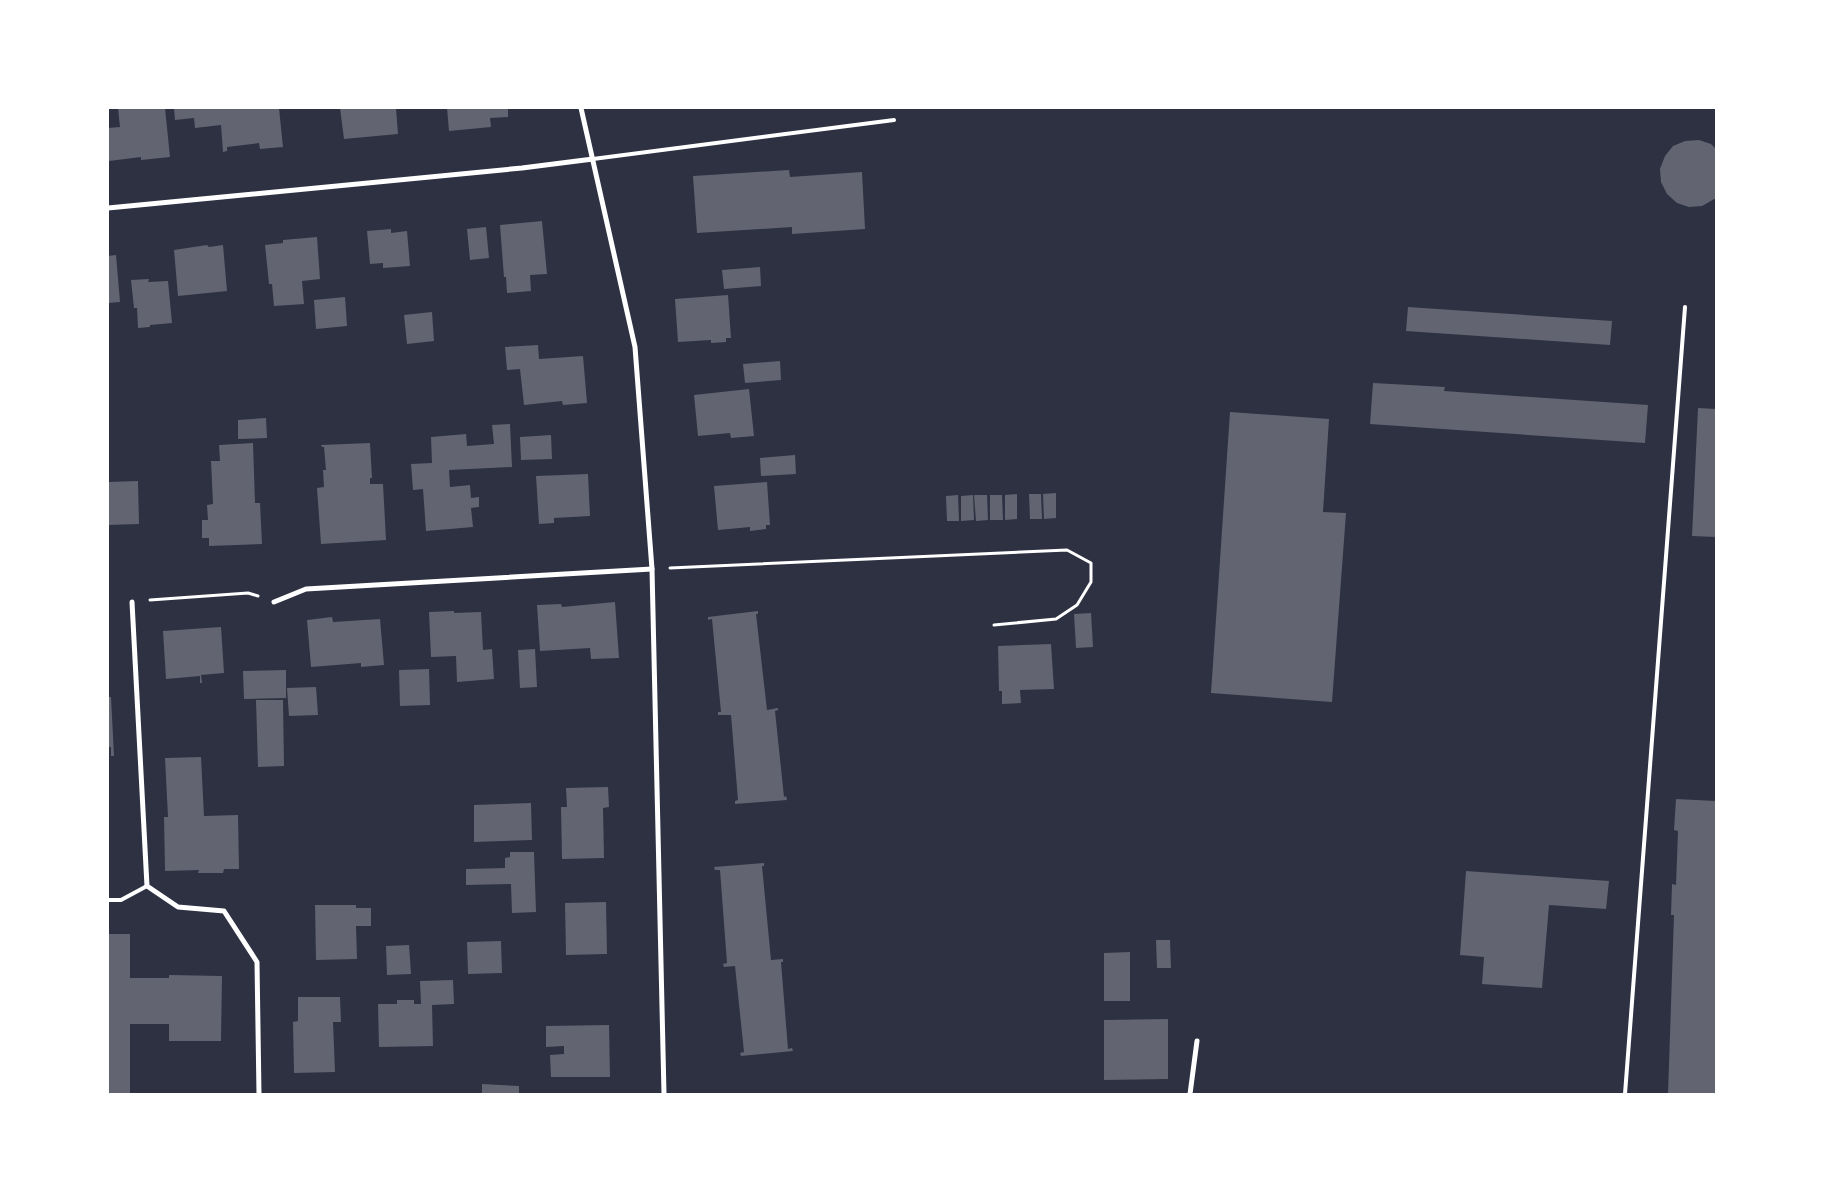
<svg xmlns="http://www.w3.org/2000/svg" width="1824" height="1202" font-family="Signika,sans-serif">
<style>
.building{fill:#626471}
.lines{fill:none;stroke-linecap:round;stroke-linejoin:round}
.path{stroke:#fff;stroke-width:3}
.service{stroke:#fff;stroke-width:4}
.minor{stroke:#fff;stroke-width:5}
</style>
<rect width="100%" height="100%" fill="#2d3142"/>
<!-- building -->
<g class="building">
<path d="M 118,108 L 165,108 L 170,157 L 141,160 L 141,157 L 109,161 L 108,128 L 120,127 Z"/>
<path d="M 174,108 L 279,108 L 283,147 L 260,149 L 259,143 L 227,147 L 227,151 L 223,152 L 221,125 L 195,128 L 194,118 L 175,120 Z"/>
<path d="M 340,108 L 396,108 L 398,134 L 344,139 Z"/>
<path d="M 447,108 L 508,108 L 508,117 L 490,118 L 491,127 L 449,131 Z"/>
<path d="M 1699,140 L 1711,144 L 1716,149 L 1716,198 L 1702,206 L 1689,207 L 1677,203 L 1667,194 L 1661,182 L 1660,169 L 1665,156 L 1673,146 L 1685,141 Z"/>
<path d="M 789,170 L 790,177 L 862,172 L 865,229 L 792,234 L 792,227 L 697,233 L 693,176 Z"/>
<path d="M 542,221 L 547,274 L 530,275 L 531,291 L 507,293 L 506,277 L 504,277 L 500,225 Z"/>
<path d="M 486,227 L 489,258 L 470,260 L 467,229 Z"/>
<path d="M 391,229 L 391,233 L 407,231 L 410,266 L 383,268 L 383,263 L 370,264 L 367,231 Z"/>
<path d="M 317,237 L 320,279 L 302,281 L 304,304 L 274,306 L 272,284 L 269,284 L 265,245 L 283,243 L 283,240 Z"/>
<path d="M 207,245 L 209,247 L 223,245 L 227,291 L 178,296 L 174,250 Z"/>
<path d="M 116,255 L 120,302 L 108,303 L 108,256 Z"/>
<path d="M 760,267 L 761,286 L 724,289 L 722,270 Z"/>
<path d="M 149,279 L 148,282 L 168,281 L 172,323 L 150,325 L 150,327 L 138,328 L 137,308 L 134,308 L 131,280 Z"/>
<path d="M 728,295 L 731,338 L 726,338 L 726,342 L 711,343 L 711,340 L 678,342 L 675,299 Z"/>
<path d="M 345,297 L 347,326 L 316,329 L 314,300 Z"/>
<path d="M 1408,307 L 1612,321 L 1610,345 L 1406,331 Z"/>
<path d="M 432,312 L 434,341 L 407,344 L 404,315 Z"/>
<path d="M 538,345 L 539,359 L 583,356 L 587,403 L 563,405 L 562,401 L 524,405 L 520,369 L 507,370 L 505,347 Z"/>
<path d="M 780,361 L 781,380 L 745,383 L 743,364 Z"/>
<path d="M 1373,383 L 1445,387 L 1444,391 L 1648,405 L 1645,443 L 1370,424 Z"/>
<path d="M 749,389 L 754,436 L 731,438 L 730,433 L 698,436 L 694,395 Z"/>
<path d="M 1698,408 L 1716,409 L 1716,537 L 1692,536 Z"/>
<path d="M 1230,412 L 1329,419 L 1323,512 L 1346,513 L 1332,702 L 1211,693 Z"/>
<path d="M 266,418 L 267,438 L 238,439 L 238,420 Z"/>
<path d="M 510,424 L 512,467 L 449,470 L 450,487 L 470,485 L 471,498 L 479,497 L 479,507 L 471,508 L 473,527 L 426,531 L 423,489 L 413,490 L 411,464 L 432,463 L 431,437 L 466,434 L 467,446 L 494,444 L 492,425 Z"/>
<path d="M 551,435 L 552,459 L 521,460 L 520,437 Z"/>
<path d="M 253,443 L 255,503 L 260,503 L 262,544 L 209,546 L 209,538 L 202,538 L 202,520 L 208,520 L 207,505 L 213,504 L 211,461 L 220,461 L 219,445 Z"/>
<path d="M 370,443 L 372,478 L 370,478 L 370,484 L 383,484 L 386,540 L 321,544 L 317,488 L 324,487 L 323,470 L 326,470 L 324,447 L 322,447 L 321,445 Z"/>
<path d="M 795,455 L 796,474 L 761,476 L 760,458 Z"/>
<path d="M 588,474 L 590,516 L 554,518 L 554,523 L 539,524 L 536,476 Z"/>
<path d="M 138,481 L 139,524 L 108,525 L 108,482 Z"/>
<path d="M 767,482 L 770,525 L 766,525 L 766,529 L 750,531 L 750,527 L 718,530 L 714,486 Z"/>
<path d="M 1056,493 L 1056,518 L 1044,519 L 1043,494 Z"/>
<path d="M 1017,494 L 1017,519 L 1005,520 L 1005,495 Z"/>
<path d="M 1029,494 L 1041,494 L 1042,519 L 1030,519 Z"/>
<path d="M 958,495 L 959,521 L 947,521 L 946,496 Z"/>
<path d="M 973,495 L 974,520 L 961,521 L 961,496 Z"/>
<path d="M 974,495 L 987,495 L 988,520 L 976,521 Z"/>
<path d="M 990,495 L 1002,495 L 1003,520 L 990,520 Z"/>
<path d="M 615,602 L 619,658 L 591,659 L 590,648 L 540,651 L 537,605 L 561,604 L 562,607 Z"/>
<path d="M 454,611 L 454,613 L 481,612 L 483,650 L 492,649 L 494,679 L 457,682 L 456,656 L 431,657 L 429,612 Z"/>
<path d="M 758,611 L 758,614 L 756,614 L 767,710 L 778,708 L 778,710 L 775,711 L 784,797 L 786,796 L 787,800 L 735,804 L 735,801 L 738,800 L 731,715 L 718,715 L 718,712 L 721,712 L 712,619 L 708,620 L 708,617 Z"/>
<path d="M 1091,613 L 1093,647 L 1076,648 L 1074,614 Z"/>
<path d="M 332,617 L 333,622 L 380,619 L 384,665 L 361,667 L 361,663 L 311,667 L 307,620 Z"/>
<path d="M 221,627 L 224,673 L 201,675 L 202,683 L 200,683 L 200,676 L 166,679 L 163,631 Z"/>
<path d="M 1051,644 L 1054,689 L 1020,690 L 1021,703 L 1002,704 L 1002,691 L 999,691 L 998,646 Z"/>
<path d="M 535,649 L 537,687 L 520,688 L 518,650 Z"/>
<path d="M 429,669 L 430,705 L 400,706 L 399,670 Z"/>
<path d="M 286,670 L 286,698 L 244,699 L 243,671 Z"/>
<path d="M 316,687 L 318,715 L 289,716 L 287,688 Z"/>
<path d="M 108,697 L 111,697 L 114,756 L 111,756 L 111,747 L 108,747 Z"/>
<path d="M 256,700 L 283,700 L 284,766 L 258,767 Z"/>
<path d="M 201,757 L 204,816 L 238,815 L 239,869 L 224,869 L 223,873 L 198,873 L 199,870 L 165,871 L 164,817 L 168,817 L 165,758 Z"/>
<path d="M 608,787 L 609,807 L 603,808 L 604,858 L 562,859 L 561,807 L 567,807 L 566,788 Z"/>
<path d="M 1676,799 L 1716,801 L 1716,1094 L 1668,1094 L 1674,915 L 1671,915 L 1672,884 L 1676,885 L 1678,831 L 1674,830 Z"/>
<path d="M 531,803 L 532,840 L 474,842 L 474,805 Z"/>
<path d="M 510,852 L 534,852 L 536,912 L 512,913 L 511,884 L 466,885 L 466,869 L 505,868 L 505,858 L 510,857 Z"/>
<path d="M 764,863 L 764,866 L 762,866 L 771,960 L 783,959 L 783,962 L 781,962 L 788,1049 L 792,1048 L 793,1051 L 741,1056 L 740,1053 L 744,1052 L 735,966 L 724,967 L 723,964 L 727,963 L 720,870 L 715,870 L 714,867 Z"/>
<path d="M 1466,871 L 1609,881 L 1606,909 L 1549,905 L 1542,988 L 1482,984 L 1484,957 L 1460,955 Z"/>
<path d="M 606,902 L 607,954 L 566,955 L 565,903 Z"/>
<path d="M 315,905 L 356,905 L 356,908 L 371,908 L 371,926 L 356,926 L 357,959 L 316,960 Z"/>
<path d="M 108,934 L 130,934 L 130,978 L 169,978 L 169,975 L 222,976 L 221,1041 L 169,1041 L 169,1024 L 130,1024 L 130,1094 L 108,1094 Z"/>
<path d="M 1156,940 L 1170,940 L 1171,968 L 1157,968 Z"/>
<path d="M 501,941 L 502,973 L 468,974 L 467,942 Z"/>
<path d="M 409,945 L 411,974 L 387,975 L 386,946 Z"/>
<path d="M 1130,952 L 1130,1001 L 1104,1001 L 1104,953 Z"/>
<path d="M 453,980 L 454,1004 L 432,1005 L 433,1046 L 379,1047 L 378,1004 L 397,1004 L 397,1000 L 414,1000 L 414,1004 L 421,1004 L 420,981 Z"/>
<path d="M 298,997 L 340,997 L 341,1022 L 333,1022 L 335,1072 L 294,1073 L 293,1022 L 298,1021 Z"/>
<path d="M 1168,1019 L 1168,1079 L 1104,1080 L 1104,1020 Z"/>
<path d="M 609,1025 L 610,1077 L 551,1077 L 550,1055 L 564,1054 L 564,1046 L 546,1047 L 546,1026 Z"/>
<path d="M 482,1084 L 519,1086 L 519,1094 L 482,1094 Z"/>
</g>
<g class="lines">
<!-- path -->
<g class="path">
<path d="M 670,568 L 1067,550 L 1091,563 L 1091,582 L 1077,605 L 1056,619 L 994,625"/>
<path d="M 150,600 L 248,593 L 258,596"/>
</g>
<!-- service -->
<g class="service">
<path d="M 593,159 L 894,120"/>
<path d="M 108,900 L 121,900 L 147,886"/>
<path d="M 1625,1094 L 1685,307"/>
</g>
<!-- minor -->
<g class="minor">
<path d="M 581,108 L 635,347 L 652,569 L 664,1094"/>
<path d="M 108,208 L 522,168 L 593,159"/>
<path d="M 132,602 L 147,886 L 178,907 L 224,911 L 257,962 L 259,1094"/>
<path d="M 274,602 L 306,589 L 652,569"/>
<path d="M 1190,1094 L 1197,1041"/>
</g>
</g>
<!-- border -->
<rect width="1824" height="1202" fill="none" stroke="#ffffff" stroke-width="218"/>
</svg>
